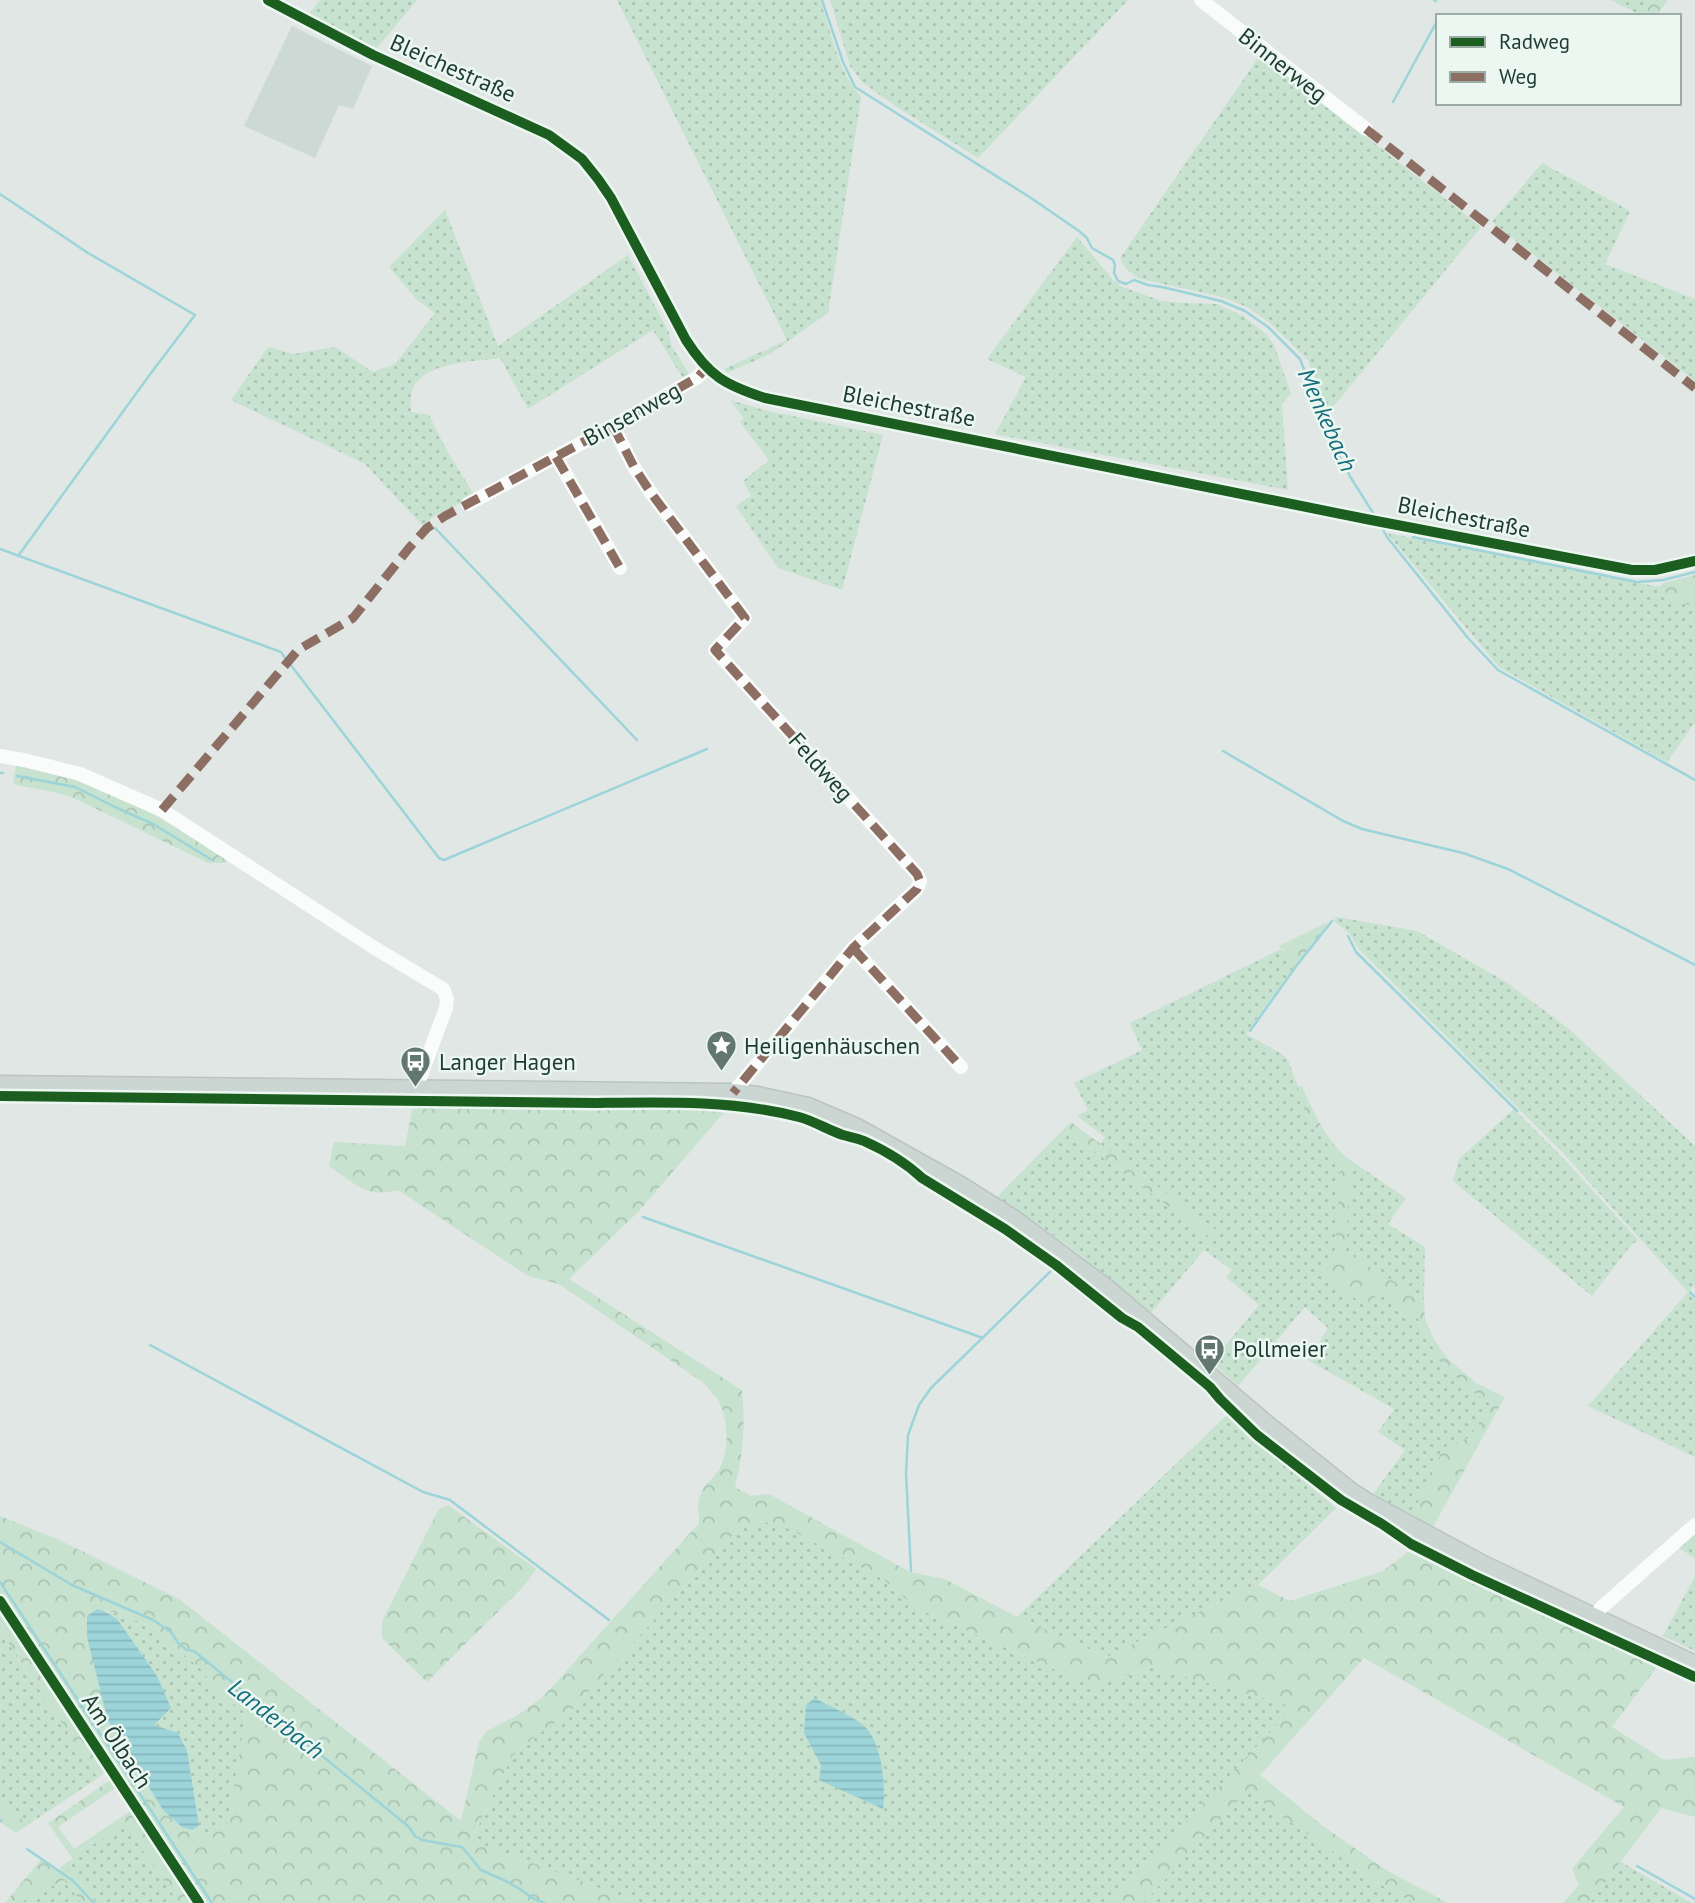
<svg xmlns="http://www.w3.org/2000/svg" width="1695" height="1903" font-family="'PT Sans',sans-serif">
<style>
.built{fill:#cdd9d4}
.grass{fill:url(#grass-dots)}
.forest{fill:url(#forest-crowns);fill-rule:evenodd}
.water{fill:url(#water-rules)}
.lines{fill:none;stroke-linecap:round;stroke-linejoin:round}
.stream{stroke:#9cd4da;stroke-width:2.5}
.major-casing{stroke:#bac4c1;stroke-width:21}
.minor{stroke:#fafbfb;stroke-width:14}
.major{stroke:#cbd5d1;stroke-width:18}
.quiet{stroke:#8d6e63;stroke-width:9;stroke-dasharray:18 9;stroke-linecap:butt}
.cycleway-casing{stroke:#edf7f2;stroke-width:15}
.cycleway{stroke:#1b5e20;stroke-width:10}
.labels{text-anchor:middle;stroke-width:5;stroke-linejoin:round;paint-order:stroke}
.street-label{font-size:23px;fill:#1d3b32;stroke:#edf7f2}
.poi-label{font-size:23px;fill:#1d3b32;stroke:#edf7f2;text-anchor:start}
.water-label{font-size:24px;font-style:italic;fill:#136e7b;stroke:#edf7f2}
</style>
<defs>
<pattern id="grass-dots" width="8" height="8" patternUnits="userSpaceOnUse" patternTransform="scale(1.75)"><rect width="8" height="8" fill="#c7e2cf"/><path d="M2 2h.1M6 6h.1" fill="none" stroke="#aac3b2" stroke-width="1.8" stroke-linecap="round"/></pattern>
<pattern id="forest-crowns" width="20" height="18" patternUnits="userSpaceOnUse" patternTransform="scale(1.75)"><rect width="20" height="18" fill="#c7e2cf"/><path d="M2 6a3 3 0 1 1 6 0M12 15a3 3 0 1 1 6 0" fill="none" stroke="#aac3b2"/></pattern>
<pattern id="water-rules" width="6" height="5" patternUnits="userSpaceOnUse" patternTransform="scale(1.75)"><rect width="6" height="5" fill="#9cd4da"/><path d="M0 2.5h6" fill="none" stroke="#86b7bc"/></pattern>
</defs>
<rect width="100%" height="100%" fill="#e0e7e4"/>
<!-- built -->
<path class="built" d="M 292,26 L 372,66 L 353,109 L 339,105 L 315,158 L 244,126 Z"/>
<!-- grass -->
<g class="grass">
<path d="M 320,0 L 417,0 L 377,48 L 308,15 Z"/>
<path d="M 617,0 L 820,0 C 831,32 838,71 861,97 L 828,313 L 770,354 L 727,373 L 724,369 L 787,340 Z"/>
<path d="M 830,0 L 1128,0 L 978,158 L 897,107 L 863,83 L 850,66 Z"/>
<path d="M 1611,0 L 1654,0 L 1642,16 Z"/>
<path d="M 1261,54 L 1481,227 L 1328,413 L 1308,360 L 1270,323 L 1247,307 L 1223,297 L 1140,279 L 1126,269 L 1120,258 Z"/>
<path d="M 1542,163 L 1630,211 L 1605,264 L 1695,299 L 1695,381 L 1492,222 Z"/>
<path d="M 445,210 L 498,346 L 628,255 L 669,333 L 671,345 L 689,374 L 684,380 L 653,330 L 528,409 L 500,358 C 473,362 418,361 411,395 C 410,400 411,407 411,412 L 429,415 L 447,451 L 475,496 L 434,516 L 423,526 L 365,464 L 231,400 L 268,347 L 294,354 L 335,347 L 373,372 L 395,364 L 435,313 L 417,300 L 389,267 Z"/>
<path d="M 1077,237 L 1113,280 L 1122,287 L 1162,301 L 1183,303 L 1217,304 L 1243,316 L 1265,333 L 1274,345 L 1291,394 L 1282,404 L 1288,490 L 995,434 L 1026,377 L 987,359 Z"/>
<path d="M 730,400 L 764,410 L 883,435 L 842,590 L 778,568 L 736,506 L 751,496 L 743,481 L 769,460 L 740,422 L 744,418 Z"/>
<path d="M 1387,533 L 1659,587 L 1677,602 L 1688,605 L 1695,598 L 1695,722 L 1667,762 L 1499,667 Z"/>
<path d="M 1336,917 L 1417,931 L 1506,982 L 1569,1029 L 1695,1146 L 1695,1285 L 1688,1292 L 1695,1300 L 1695,1457 L 1588,1406 L 1688,1292 L 1564,1154 L 1359,949 L 1349,933 L 1334,921 Z"/>
<path d="M 1281,949 L 1297,963 L 1246,1034 L 1282,1054 L 1288,1060 L 1298,1087 L 1305,1111 L 1341,1164 L 1334,1263 L 1369,1308 L 1378,1292 L 1420,1320 L 1440,1362 L 1470,1390 L 1491,1404 L 1469,1439 L 1444,1448 L 1412,1515 L 1373,1494 L 1405,1450 L 1378,1432 L 1394,1409 L 1308,1360 L 1328,1328 L 1305,1307 L 1238,1386 L 1212,1362 L 1259,1305 L 1226,1277 L 1232,1270 L 1204,1250 L 1150,1314 C 1102,1270 1052,1232 997,1197 L 1064,1129 L 1213,1239 L 1219,1233 L 1100,1144 L 1105,1137 L 1077,1116 L 1088,1110 L 1074,1083 L 1142,1050 L 1130,1023 Z"/>
<path d="M 1514,1109 L 1562,1157 L 1638,1240 L 1631,1245 L 1592,1296 L 1453,1181 L 1459,1159 Z"/>
<path d="M 1350,1160 L 1406,1198 L 1388,1224 L 1425,1247 L 1424,1300 L 1346,1252 Z"/>
<path d="M 1230,1412 L 1254,1438 L 1336,1508 L 1258,1585 L 1250,1587 L 1107,1657 L 1017,1617 Z"/>
<path d="M 776,1522 L 883,1579 L 916,1608 L 1092,1686 L 1151,1667 L 1295,1707 L 1109,1903 L 640,1903 L 471,1841 L 512,1756 L 538,1734 L 566,1716 L 733,1534 L 753,1523 Z"/>
<path d="M 1695,1533 L 1695,1558 L 1679,1548 Z"/>
<path d="M 1695,1576 L 1695,1651 L 1663,1636 Z"/>
<path d="M 104,1611 L 122,1614 L 161,1632 L 174,1646 L 203,1671 L 216,1693 L 243,1710 L 246,1714 L 228,1822 C 220,1831 207,1841 199,1826 L 187,1750 L 183,1741 L 154,1725 L 157,1721 L 124,1630 L 117,1619 Z"/>
<path d="M 0,1630 L 98,1778 L 29,1824 L 0,1804 Z"/>
<path d="M 1247,1791 L 1376,1882 L 1414,1903 L 1143,1903 Z"/>
<path d="M 124,1822 L 179,1903 L 96,1903 L 86,1888 L 61,1867 Z"/>
<path d="M 1621,1862 L 1692,1903 L 1590,1903 Z"/>
<path d="M 64,1880 L 82,1903 L 19,1903 Z"/>
</g>
<!-- forest -->
<g class="forest">
<path d="M 1654,0 L 1668,0 L 1656,16 L 1642,16 Z"/>
<path d="M 1695,575 L 1695,598 L 1688,605 L 1677,602 L 1659,587 L 1664,583 Z"/>
<path d="M 16,765 L 61,774 L 126,798 L 224,857 L 226,863 L 208,863 L 74,798 L 57,793 L 13,784 Z"/>
<path d="M 1330,921 L 1297,963 L 1279,946 Z"/>
<path d="M 1302,1086 C 1312,1110 1328,1144 1350,1160 L 1346,1252 L 1424,1300 L 1425,1319 L 1434,1340 L 1448,1359 L 1476,1383 L 1505,1397 L 1433,1527 L 1412,1515 L 1444,1447 L 1469,1438 L 1491,1404 L 1470,1390 L 1440,1362 L 1420,1320 L 1378,1292 L 1369,1308 L 1323,1276 L 1327,1260 L 1334,1262 L 1341,1164 L 1305,1111 L 1298,1087 Z"/>
<path d="M 413,1105 L 727,1109 L 638,1212 L 569,1279 L 742,1390 C 745,1427 744,1451 735,1487 L 751,1496 L 769,1494 L 910,1572 L 945,1579 L 1017,1617 L 1107,1657 L 1250,1587 L 1258,1585 L 1290,1601 L 1383,1571 L 1408,1552 L 1659,1664 L 1612,1727 L 1664,1760 L 1695,1757 L 1695,1817 L 1661,1808 L 1590,1903 L 1563,1903 L 1579,1885 L 1572,1869 L 1624,1807 L 1364,1658 L 1260,1775 L 1323,1826 L 1386,1870 L 1448,1903 L 1414,1903 L 1376,1882 L 1247,1791 L 1143,1903 L 1109,1903 L 1294,1707 L 1151,1667 L 1092,1686 L 916,1608 L 883,1579 L 776,1522 L 754,1523 L 733,1534 L 566,1716 L 538,1734 L 512,1756 L 471,1840 L 640,1903 L 206,1903 L 0,1595 L 0,1516 L 57,1539 L 179,1599 L 461,1821 L 479,1742 L 487,1731 L 518,1715 L 543,1697 L 699,1523 C 699,1513 696,1501 702,1491 C 706,1483 714,1478 719,1470 C 730,1450 729,1416 716,1397 C 712,1391 706,1386 701,1381 L 559,1284 L 528,1276 L 398,1190 C 367,1199 353,1182 329,1166 L 334,1142 L 405,1146 ZM 97,1609 L 122,1614 L 161,1632 L 174,1646 L 203,1671 L 215,1693 L 243,1710 L 246,1714 L 228,1822 C 220,1831 207,1841 199,1826 L 192,1830 L 163,1810 L 108,1721 Z"/>
<path d="M 1071,1122 L 1220,1233 L 1214,1240 L 1064,1129 Z"/>
<path d="M 448,1505 L 536,1569 L 524,1586 L 427,1682 L 382,1638 L 382,1621 L 439,1509 Z"/>
<path d="M 0,1610 L 106,1771 L 98,1778 L 0,1630 Z"/>
<path d="M 113,1778 L 118,1786 L 58,1827 L 74,1849 L 132,1810 L 194,1903 L 179,1903 L 124,1823 L 73,1859 L 48,1823 Z"/>
<path d="M 0,1804 L 29,1824 L 16,1833 L 0,1822 Z"/>
<path d="M 42,1858 L 58,1871 L 61,1867 L 86,1888 L 96,1903 L 82,1903 L 64,1880 L 19,1903 L 5,1903 Z"/>
</g>
<!-- water -->
<g class="water">
<path d="M 97,1609 L 104,1611 L 117,1619 L 157,1676 L 171,1708 L 154,1725 L 178,1733 L 187,1750 L 199,1826 L 192,1830 L 182,1827 L 163,1810 L 108,1721 L 87,1637 L 87,1616 Z"/>
<path d="M 815,1698 C 830,1707 849,1714 863,1725 C 882,1740 886,1786 883,1809 L 819,1780 L 821,1765 L 804,1733 L 806,1705 Z"/>
</g>
<g class="lines">
<!-- stream -->
<g class="stream">
<path d="M 822,0 L 843,62 L 855,87 L 1031,198 L 1079,231 L 1087,238 L 1092,248 L 1113,260 L 1115,265 L 1114,273 L 1118,281 L 1126,284 L 1134,280 L 1148,285 L 1162,287 L 1221,301 L 1245,311 L 1268,327 L 1300,359 L 1332,443 L 1351,478 L 1375,516"/>
<path d="M 1434,0 L 1436,1"/>
<path d="M 1393,102 L 1437,21"/>
<path d="M 0,194 L 88,253 L 195,315 L 151,373 L 18,556"/>
<path d="M 435,528 L 637,740"/>
<path d="M 1382,528 L 1387,537 L 1468,638 L 1498,670 L 1695,780"/>
<path d="M 1413,537 L 1637,582 L 1663,580 L 1695,572"/>
<path d="M 0,549 L 281,652 L 285,658"/>
<path d="M 290,664 L 439,858 L 444,860 L 707,749"/>
<path d="M 1223,751 L 1343,821 L 1362,829 L 1463,853 L 1508,869 L 1695,965"/>
<path d="M 0,773 L 3,773"/>
<path d="M 17,776 L 75,787 L 117,808 L 153,824 L 212,860"/>
<path d="M 1348,936 L 1356,952 L 1517,1111"/>
<path d="M 1250,1031 L 1297,965 L 1332,921"/>
<path d="M 643,1217 L 983,1338"/>
<path d="M 1690,1292 L 1695,1297"/>
<path d="M 150,1345 L 423,1492 L 450,1500 L 609,1620"/>
<path d="M 0,1542 L 72,1585 L 153,1620 L 171,1632 L 179,1644 L 187,1650 L 194,1651 L 409,1827 L 415,1836 L 422,1840 L 462,1847 L 481,1870 L 508,1882 L 523,1891 L 532,1898 L 544,1903"/>
<path d="M 911,1571 L 906,1474 L 908,1435 L 919,1405 L 931,1388 L 1053,1269"/>
<path d="M 0,1582 L 212,1903"/>
<path d="M 0,1820 L 1,1821"/>
<path d="M 27,1849 L 72,1880 L 94,1903"/>
<path d="M 1637,1866 L 1695,1899"/>
</g>
<defs>
<path id="major" d="M 0,1085 L 733,1093 L 758,1096 L 808,1107 L 857,1128 L 959,1185 L 1013,1219 L 1107,1289 L 1267,1425 L 1352,1493 L 1368,1503 L 1483,1565 L 1695,1665"/>
</defs>
<!-- major casing -->
<use href="#major" class="major-casing"/>
<!-- minor -->
<g class="minor">
<path d="M 268,0 L 373,55 L 549,135 L 582,159 L 598,179 L 611,198 L 686,340 C 709,376 725,385 765,398 L 1371,520 L 1632,570 L 1655,570 L 1695,561"/>
<path d="M 1201,0 L 1366,129"/>
<path d="M 613,426 L 634,467 L 651,493 L 745,618 L 715,650 L 917,874 L 920,881 L 917,889 L 853,948 L 733,1093"/>
<path d="M 556,457 L 620,568"/>
<path d="M 468,504 L 613,426 L 698,377 L 706,368"/>
<path d="M 0,756 L 24,760 L 80,774 L 162,810 L 373,947 L 443,989 L 447,999 L 446,1008 L 416,1089"/>
<path d="M 853,948 L 961,1067"/>
<path d="M 0,1601 L 199,1903"/>
<path d="M 1595,1617 L 1601,1608 L 1695,1525"/>
</g>
<!-- major -->
<use href="#major" class="major"/>
<!-- quiet -->
<g class="quiet">
<path d="M 1366,129 L 1695,388"/>
<path d="M 613,426 L 634,467 L 651,493 L 745,618 L 715,650 L 917,874 L 920,881 L 917,889 L 853,948 L 733,1093"/>
<path d="M 556,457 L 620,568"/>
<path d="M 162,810 L 298,650 L 353,618 L 409,548 L 427,528 L 445,516 L 613,426 L 698,377 L 706,368"/>
<path d="M 853,948 L 961,1067"/>
</g>
<defs>
<g id="cycleway">
<path d="M 268,0 L 373,55 L 549,135 L 582,159 L 598,179 L 611,198 L 686,340 C 709,376 725,385 765,398 L 1371,520 L 1632,570 L 1655,570 L 1695,561"/>
<path d="M 0,1096 L 597,1103 C 664,1102 733,1100 799,1117 C 814,1121 828,1130 843,1135 C 850,1137 857,1138 864,1141 C 884,1150 906,1163 922,1178 L 1005,1229 L 1056,1265 L 1122,1318 L 1138,1327 L 1210,1387 L 1220,1399 L 1257,1435 L 1341,1500 L 1382,1524 L 1411,1544 L 1472,1575 L 1695,1677"/>
<path d="M 0,1601 L 199,1903"/>
</g>
</defs>
<!-- cycleway casing -->
<use href="#cycleway" class="cycleway-casing"/>
<!-- cycleway -->
<use href="#cycleway" class="cycleway"/>
</g>
<!-- icons -->
<defs>
<symbol id="sight-pin" viewBox="-11 -11 22 30"><path d="M0 17L-7.5 6A9.5 9.5 0 1 1 7.5 6Z" fill="#617770" stroke="#edf7f2"/><path d="M0-6L1.8-2.2L6-1.7L2.9 1.2L3.7 5.4L0 3.3L-3.7 5.4L-2.9 1.2L-6-1.7L-1.8-2.2Z" fill="#fff"/></symbol>
<symbol id="bus-pin" viewBox="-11 -11 22 30"><path d="M0 17L-7.5 6A9.5 9.5 0 1 1 7.5 6Z" fill="#617770" stroke="#edf7f2"/><path d="M-5-6H5V4H4V6H2V4H-2V6H-4V4H-5ZM-3.5-4V0h7V-4ZM-3.5 1.2v1.5H-2V1.2ZM2 1.2v1.5H3.5V1.2Z" fill="#fff"/></symbol>
</defs>
<g fill-rule="evenodd">
<use href="#sight-pin" x="704" y="1028" width="35" height="47"/>
<use href="#bus-pin" x="398" y="1044" width="35" height="47"/>
<use href="#bus-pin" x="1192" y="1332" width="35" height="47"/>
</g>
<g class="labels">
<!-- street labels -->
<g class="street-label">
<text transform="translate(1283 65) rotate(38)" y="8">Binnerweg</text>
<text transform="translate(453 68) rotate(24)" y="8">Bleichestraße</text>
<text transform="translate(909 406) rotate(11)" y="8">Bleichestraße</text>
<text transform="translate(632 414) rotate(-29)" y="8">Binsenweg</text>
<text transform="translate(1464 517) rotate(11)" y="8">Bleichestraße</text>
<text transform="translate(821 767) rotate(48)" y="8">Feldweg</text>
<text transform="translate(117 1741) rotate(57)" y="8">Am Ölbach</text>
</g>
<!-- poi labels -->
<g class="poi-label">
<text x="744" y="1054">Heiligenhäuschen</text>
<text x="439" y="1070">Langer Hagen</text>
<text x="1233" y="1357">Pollmeier</text>
</g>
<!-- water labels -->
<g class="water-label">
<text transform="translate(1327 420) rotate(66)" y="8">Menkebach</text>
<text transform="translate(276 1719) rotate(38)" y="8">Landerbach</text>
</g>
</g>
<!-- legend -->
<rect x="1436" y="14" width="245" height="91" fill="#edf7f2" stroke="#9aaca5" stroke-width="2"/>
<rect x="1450" y="37" width="35" height="10" fill="#1b5e20" stroke="#9aaca5" stroke-width="2"/>
<text x="1499" y="49" font-size="21" fill="#1d3b32">Radweg</text>
<rect x="1450" y="72" width="35" height="10" fill="#8d6e63" stroke="#9aaca5" stroke-width="2"/>
<text x="1499" y="84" font-size="21" fill="#1d3b32">Weg</text>
</svg>
